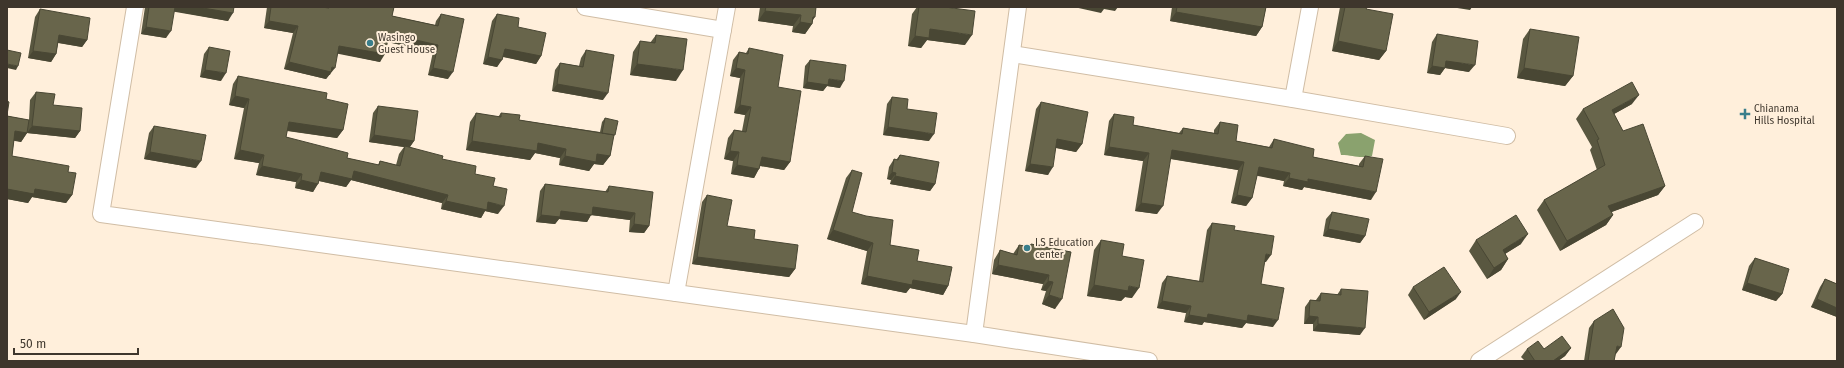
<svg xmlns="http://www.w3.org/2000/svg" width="1844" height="368" font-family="'Fira Sans',sans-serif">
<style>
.water{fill:#8aa26e}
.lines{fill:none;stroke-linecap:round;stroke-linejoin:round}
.minor-casing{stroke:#d0bda5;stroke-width:18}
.minor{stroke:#fff;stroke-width:16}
.wall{fill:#595740}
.shaded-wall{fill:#494734}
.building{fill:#68654b;stroke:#494734}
.poi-dot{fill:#397e8b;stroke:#ffefdb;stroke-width:1.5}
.labels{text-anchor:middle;stroke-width:4;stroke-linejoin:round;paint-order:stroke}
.poi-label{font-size:10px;fill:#3e362c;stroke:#ffefdb;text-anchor:start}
</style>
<rect width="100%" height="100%" fill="#ffefdb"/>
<!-- water -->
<path class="water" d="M 1361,133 L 1375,140 L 1372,156 C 1358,159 1354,155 1341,155 L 1338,143 L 1346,134 Z"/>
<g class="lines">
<defs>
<g id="minor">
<path d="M 135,7 L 101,214 L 974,334 L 1149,361"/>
<path d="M 585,7 L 723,30"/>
<path d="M 1012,54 L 1293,99 L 1507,136"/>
<path d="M 1293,99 L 1310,7"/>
<path d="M 676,293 L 727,7"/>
<path d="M 974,334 L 1018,7"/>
<path d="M 1479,361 L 1695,222"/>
</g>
</defs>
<!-- minor casing -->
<use href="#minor" class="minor-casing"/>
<!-- minor -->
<use href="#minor" class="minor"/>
</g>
<!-- wall -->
<g class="wall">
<path d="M 145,7 L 234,7 L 228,21 L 174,11 L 166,38 L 141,34 Z"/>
<path d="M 267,7 L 321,7 L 326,8 L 326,7 L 394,7 L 392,16 L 435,25 L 436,21 L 441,14 L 448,79 L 428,75 L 433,52 L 387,42 L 380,62 L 338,53 L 330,75 L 329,75 L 326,79 L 284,69 L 293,33 L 264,28 Z"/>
<path d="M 760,7 L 816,7 L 812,24 L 805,34 L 792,32 L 793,26 L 758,21 Z"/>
<path d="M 917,7 L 945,7 L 965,45 L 927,40 L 921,48 L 908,46 L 912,14 Z"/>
<path d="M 1172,7 L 1266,7 L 1262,27 L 1256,36 L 1170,21 Z"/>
<path d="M 1340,7 L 1367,7 L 1366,9 L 1386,51 L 1379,60 L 1332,51 Z"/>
<path d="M 40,9 L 87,40 L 82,47 L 58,43 L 56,54 L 51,62 L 28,58 L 35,17 Z"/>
<path d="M 497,14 L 518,27 L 541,56 L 536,64 L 503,57 L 497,67 L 483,64 L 492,21 Z"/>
<path d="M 1530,29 L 1573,76 L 1565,86 L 1517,78 L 1523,39 Z"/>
<path d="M 1437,34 L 1469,72 L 1445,68 L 1440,75 L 1427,73 L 1432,42 Z"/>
<path d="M 656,35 L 676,81 L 630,75 L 633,52 L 640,41 L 650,43 Z"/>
<path d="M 209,47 L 221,81 L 200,77 L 204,54 Z"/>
<path d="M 749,48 L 778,87 L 790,162 L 784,170 L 760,166 L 754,178 L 731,174 L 733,161 L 724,159 L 728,138 L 734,130 L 742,131 L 745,115 L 734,113 L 740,78 L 730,76 L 733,60 L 739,52 L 746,53 Z"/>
<path d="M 586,50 L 603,100 L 552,91 L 555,70 L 560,63 L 579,66 L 581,58 Z"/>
<path d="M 810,60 L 840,88 L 827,86 L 823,91 L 803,88 L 805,66 Z"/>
<path d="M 238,76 L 326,99 L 343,130 L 337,138 L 287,131 L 286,137 L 347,158 L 378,165 L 380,161 L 396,165 L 399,154 L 404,147 L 369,142 L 373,113 L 378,106 L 414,141 L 410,147 L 442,159 L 475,174 L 493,186 L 498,214 L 485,211 L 481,218 L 441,209 L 442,203 L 351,180 L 346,187 L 319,181 L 313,192 L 295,188 L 296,182 L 256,175 L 259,163 L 234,159 L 244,108 L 229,105 L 233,84 Z"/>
<path d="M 36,92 L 53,105 L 80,131 L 75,138 L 27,133 L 21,142 L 14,140 L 12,156 L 68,172 L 72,195 L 66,203 L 32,197 L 28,203 L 7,199 L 7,116 L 29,120 L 30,100 Z"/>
<path d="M 892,97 L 907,109 L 929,141 L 883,135 L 887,104 Z"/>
<path d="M 1041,102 L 1082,144 L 1076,152 L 1056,148 L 1048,175 L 1025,171 L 1036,109 Z"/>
<path d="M 1632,104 L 1614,114 L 1623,131 L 1665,186 L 1658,195 L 1611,212 L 1613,215 L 1606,225 L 1560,251 L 1537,210 L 1544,200 L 1597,170 L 1590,150 L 1592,147 L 1576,119 L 1583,109 Z"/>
<path d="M 476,113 L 498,117 L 501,113 L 519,120 L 600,132 L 602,122 L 605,118 L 613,139 L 610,156 L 603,165 L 594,164 L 589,171 L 559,165 L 560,158 L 535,153 L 530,160 L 466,150 L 470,122 Z"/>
<path d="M 1114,114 L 1133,125 L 1179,133 L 1183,128 L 1214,133 L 1214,130 L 1220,122 L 1236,141 L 1269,147 L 1274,139 L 1313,157 L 1359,166 L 1359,164 L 1365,156 L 1371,200 L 1304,187 L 1302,190 L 1283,186 L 1284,181 L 1257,175 L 1252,198 L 1246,206 L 1231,203 L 1238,170 L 1170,159 L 1157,214 L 1135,211 L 1143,161 L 1104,155 L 1109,121 Z"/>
<path d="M 154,126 L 196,168 L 144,159 L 149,133 Z"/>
<path d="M 900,155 L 935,184 L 930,191 L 890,184 L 891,180 L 887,179 L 889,167 L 894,159 L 896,160 Z"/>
<path d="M 852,170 L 852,212 L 890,245 L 917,261 L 948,286 L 943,295 L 910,288 L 906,293 L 861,284 L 867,251 L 827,239 L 846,178 Z"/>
<path d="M 545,184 L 605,192 L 609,186 L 649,226 L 644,233 L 629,232 L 630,220 L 591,215 L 587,222 L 559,219 L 555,224 L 536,222 L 540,191 Z"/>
<path d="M 707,195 L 727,226 L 754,239 L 795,269 L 789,277 L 692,264 L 702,202 Z"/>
<path d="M 1332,212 L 1365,236 L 1360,243 L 1323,236 L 1326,219 Z"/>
<path d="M 1212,223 L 1234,230 L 1266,262 L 1264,262 L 1261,284 L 1273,327 L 1246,323 L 1242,328 L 1204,322 L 1202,325 L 1184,322 L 1186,313 L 1157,308 L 1162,283 L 1167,276 L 1199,281 L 1207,230 Z"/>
<path d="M 1101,240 L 1122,256 L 1132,298 L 1125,297 L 1121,301 L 1087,296 L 1094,250 Z"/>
<path d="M 1476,240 L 1521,244 L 1505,254 L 1508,259 L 1501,270 L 1487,279 L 1469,251 Z"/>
<path d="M 1031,244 L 1071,252 L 1055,309 L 1042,304 L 1046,291 L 1041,290 L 1043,284 L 992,274 L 994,260 L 1000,250 L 1013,254 L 1019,245 L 1028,247 Z"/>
<path d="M 1755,258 L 1782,294 L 1776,301 L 1742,290 L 1749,266 Z"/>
<path d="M 1825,279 L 1837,284 L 1837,317 L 1811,307 L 1820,287 Z"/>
<path d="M 1413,287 L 1456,299 L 1424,320 L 1408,295 Z"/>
<path d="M 1341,289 L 1360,335 L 1313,331 L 1313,324 L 1304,324 L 1305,307 L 1310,300 L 1316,300 L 1321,293 L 1337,295 Z"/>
<path d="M 1594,321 L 1616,354 L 1615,354 L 1614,361 L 1584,361 L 1589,328 Z"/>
<path d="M 1571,348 L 1565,356 L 1558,361 L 1525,361 L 1521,357 L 1527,349 Z"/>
</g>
<!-- shaded-wall -->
<g class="shaded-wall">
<path d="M 173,7 L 197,7 L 233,13 L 228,21 L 170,11 Z"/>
<path d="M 1074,7 L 1118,7 L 1115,11 L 1104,9 L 1101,13 Z"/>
<path d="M 1451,7 L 1472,7 L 1470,10 Z"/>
<path d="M 765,11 L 801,15 L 793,26 L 758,21 Z"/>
<path d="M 1176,12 L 1262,27 L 1256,36 L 1170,21 Z"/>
<path d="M 813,17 L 815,17 L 810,24 L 812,24 L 805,34 L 792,32 L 800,22 Z"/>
<path d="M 269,21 L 298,26 L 293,33 L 264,28 Z"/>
<path d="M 146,27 L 171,31 L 166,38 L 141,34 Z"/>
<path d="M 930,29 L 972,35 L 965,45 L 927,40 L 921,48 L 908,46 L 915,36 Z"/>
<path d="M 389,34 L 438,45 L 433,52 L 384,41 Z"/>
<path d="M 59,35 L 87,40 L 82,47 L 54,42 Z"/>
<path d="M 1338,41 L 1386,51 L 1379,60 L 1332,51 Z"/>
<path d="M 339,46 L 385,54 L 380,62 L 334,53 Z"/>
<path d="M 505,49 L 541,56 L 536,64 L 500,56 Z"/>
<path d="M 33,51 L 56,54 L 51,62 L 28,58 Z"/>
<path d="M 488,57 L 502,60 L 497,67 L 483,64 Z"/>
<path d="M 1446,61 L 1475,65 L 1469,72 L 1445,68 L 1440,75 L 1427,73 L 1432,66 Z"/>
<path d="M 289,62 L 335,68 L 326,79 L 284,69 Z"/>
<path d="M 7,64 L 18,66 L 16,70 L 7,68 Z"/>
<path d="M 637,64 L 683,70 L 676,81 L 630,75 Z"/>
<path d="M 433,68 L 453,72 L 448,79 L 428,75 Z"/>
<path d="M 736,68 L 745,70 L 740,78 L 730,76 Z"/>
<path d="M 1524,68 L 1573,76 L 1565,86 L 1517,78 Z"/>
<path d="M 205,70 L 226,73 L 221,81 L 200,77 Z"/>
<path d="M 829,79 L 844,81 L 840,88 L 827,86 L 823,91 L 803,88 L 807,82 Z"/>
<path d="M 557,84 L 608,93 L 603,100 L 552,91 Z"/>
<path d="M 1639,95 L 1632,104 L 1605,119 L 1612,110 Z"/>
<path d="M 235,96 L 249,99 L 244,108 L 229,105 Z"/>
<path d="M 740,105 L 751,107 L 745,115 L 734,113 Z"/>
<path d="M 289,122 L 343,130 L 337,138 L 283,130 Z"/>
<path d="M 32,126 L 80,131 L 75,138 L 27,133 Z"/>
<path d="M 888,127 L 934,134 L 929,141 L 883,135 Z"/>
<path d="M 15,131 L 27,133 L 21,142 L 9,140 Z"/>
<path d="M 374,135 L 414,141 L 409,148 L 405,146 L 404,147 L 369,142 Z"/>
<path d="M 1057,139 L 1082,144 L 1076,152 L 1052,147 Z"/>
<path d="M 472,141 L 538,143 L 566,149 L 560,158 L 535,153 L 530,160 L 466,150 Z"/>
<path d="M 1109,147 L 1149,153 L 1143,161 L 1104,155 Z"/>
<path d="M 240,150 L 264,155 L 259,163 L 234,159 Z"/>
<path d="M 1172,150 L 1244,162 L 1238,170 L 1166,158 Z"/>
<path d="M 730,151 L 739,152 L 733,161 L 724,159 Z"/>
<path d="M 150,152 L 201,161 L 196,168 L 144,159 Z"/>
<path d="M 597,154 L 610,156 L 603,165 L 594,164 L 589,171 L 559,165 L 565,156 Z"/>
<path d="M 762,157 L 790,162 L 784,170 L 756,165 Z"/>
<path d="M 1030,164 L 1053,167 L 1048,175 L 1025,171 Z"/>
<path d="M 737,165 L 759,169 L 754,178 L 731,174 Z"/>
<path d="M 262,166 L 302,174 L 296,182 L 256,175 Z"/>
<path d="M 1259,167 L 1290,173 L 1284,181 L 1253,175 Z"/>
<path d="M 354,171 L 448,195 L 442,203 L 351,180 L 346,187 L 315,180 L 321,172 Z"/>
<path d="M 892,172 L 896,173 L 891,180 L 887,179 Z"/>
<path d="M 895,176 L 935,184 L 930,191 L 890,184 Z"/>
<path d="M 1289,178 L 1308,179 L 1376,192 L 1371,200 L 1304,187 L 1302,190 L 1283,186 Z"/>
<path d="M 301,180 L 318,184 L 313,192 L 295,188 Z"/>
<path d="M 1665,186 L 1658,195 L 1601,216 L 1608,206 Z"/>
<path d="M 7,189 L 35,189 L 72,195 L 66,203 L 32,197 L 28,203 L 7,199 Z"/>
<path d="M 1237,195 L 1252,198 L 1246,206 L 1231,203 Z"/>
<path d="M 446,201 L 488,202 L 504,206 L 498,214 L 485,211 L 481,218 L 441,209 Z"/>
<path d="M 1141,203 L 1163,206 L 1157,214 L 1135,211 Z"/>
<path d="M 593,207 L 635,213 L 630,220 L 591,215 L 587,222 L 559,219 L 555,224 L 536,222 L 541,215 L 561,211 Z"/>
<path d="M 1613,215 L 1606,225 L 1560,251 L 1567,241 Z"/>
<path d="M 634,224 L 649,226 L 644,233 L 629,232 Z"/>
<path d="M 1328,229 L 1365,236 L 1360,243 L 1323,236 Z"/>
<path d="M 833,230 L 873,243 L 867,251 L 827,239 Z"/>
<path d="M 1528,234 L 1521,244 L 1495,260 L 1503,250 Z"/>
<path d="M 1266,254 L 1271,255 L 1266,262 L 1261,262 Z"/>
<path d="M 697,257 L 795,269 L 789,277 L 692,264 Z"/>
<path d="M 1508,259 L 1501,270 L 1487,279 L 1494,268 Z"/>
<path d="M 998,265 L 1049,275 L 1043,284 L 992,274 Z"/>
<path d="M 867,276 L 913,280 L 948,286 L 943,295 L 910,288 L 906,293 L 861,284 Z"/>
<path d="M 1048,281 L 1053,282 L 1046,291 L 1041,290 Z"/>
<path d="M 1747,283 L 1782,294 L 1776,301 L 1742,290 Z"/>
<path d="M 1094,285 L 1129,286 L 1139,288 L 1132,298 L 1125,297 L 1121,301 L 1087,296 Z"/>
<path d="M 1461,292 L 1456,299 L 1424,320 L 1429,312 Z"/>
<path d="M 1049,295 L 1062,299 L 1055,309 L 1042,304 Z"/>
<path d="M 1817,299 L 1837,308 L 1837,317 L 1811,307 Z"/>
<path d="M 1162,301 L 1191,306 L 1186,313 L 1157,308 Z"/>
<path d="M 1208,314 L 1248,315 L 1278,320 L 1273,327 L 1246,323 L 1242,328 L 1204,322 L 1202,325 L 1184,322 L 1189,315 Z"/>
<path d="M 1309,316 L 1318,317 L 1313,324 L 1304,324 Z"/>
<path d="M 1318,324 L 1365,328 L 1360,335 L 1313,331 Z"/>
<path d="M 1617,346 L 1621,347 L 1616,354 L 1611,354 Z"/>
<path d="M 1571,348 L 1565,356 L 1558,361 L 1553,361 Z"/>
</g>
<!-- building -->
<g class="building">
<path d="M 149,7 L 175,7 L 171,31 L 146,27 Z"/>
<path d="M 197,7 L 234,7 L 233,13 Z"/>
<path d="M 271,7 L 321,7 L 329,8 L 330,7 L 394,7 L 392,16 L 438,26 L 441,14 L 464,19 L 453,72 L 433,68 L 438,45 L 389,34 L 385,54 L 339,46 L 335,68 L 332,67 L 331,72 L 289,62 L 298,26 L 269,21 Z"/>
<path d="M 766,7 L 816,7 L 815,17 L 813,17 L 812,24 L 800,22 L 801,15 L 765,11 Z"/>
<path d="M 919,7 L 945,7 L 975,11 L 972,35 L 930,29 L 929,38 L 915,36 Z"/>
<path d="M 1177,7 L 1266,7 L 1262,27 L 1176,12 Z"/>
<path d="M 1345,7 L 1367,7 L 1366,9 L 1393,14 L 1386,51 L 1338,41 Z"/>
<path d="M 40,9 L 90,18 L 87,40 L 59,35 L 56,54 L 33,51 Z"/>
<path d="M 497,14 L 519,18 L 518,27 L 546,33 L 541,56 L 505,49 L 502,60 L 488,57 Z"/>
<path d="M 1530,29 L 1579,37 L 1573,76 L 1524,68 Z"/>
<path d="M 1437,34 L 1478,41 L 1475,65 L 1446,61 L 1445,68 L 1432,66 Z"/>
<path d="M 656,35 L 687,39 L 683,70 L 637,64 L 640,41 L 655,43 Z"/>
<path d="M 209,47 L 230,51 L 226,73 L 205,70 Z"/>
<path d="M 749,48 L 783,55 L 778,87 L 801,91 L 790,162 L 762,157 L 759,169 L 737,165 L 739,152 L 730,151 L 734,130 L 746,132 L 751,107 L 740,105 L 745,70 L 736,68 L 739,52 L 748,54 Z"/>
<path d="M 7,50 L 21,53 L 18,66 L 7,64 Z"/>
<path d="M 586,50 L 614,55 L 608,93 L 557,84 L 560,63 L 583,67 Z"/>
<path d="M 810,60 L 846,65 L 844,81 L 829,79 L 828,85 L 807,82 Z"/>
<path d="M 238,76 L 327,93 L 326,99 L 348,104 L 343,130 L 289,122 L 286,137 L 348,153 L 347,158 L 379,165 L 380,161 L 400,166 L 405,146 L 443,156 L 442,159 L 476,166 L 475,174 L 495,178 L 493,186 L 507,189 L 504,206 L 488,202 L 487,210 L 446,201 L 448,195 L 354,171 L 352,179 L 321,172 L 318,184 L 301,180 L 302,174 L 262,166 L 264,155 L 240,150 L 249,99 L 235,96 Z"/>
<path d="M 1632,82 L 1639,95 L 1612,110 L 1623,131 L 1643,124 L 1665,186 L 1608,206 L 1613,215 L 1567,241 L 1544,200 L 1605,165 L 1597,140 L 1599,139 L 1583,109 Z"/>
<path d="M 36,92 L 55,94 L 53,105 L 82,108 L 80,131 L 32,126 Z"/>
<path d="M 892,97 L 908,99 L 907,109 L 937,113 L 934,134 L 888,127 Z"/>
<path d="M 7,101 L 9,102 L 7,115 Z"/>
<path d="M 1041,102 L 1088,112 L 1082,144 L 1057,139 L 1053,167 L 1030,164 Z"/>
<path d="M 378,106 L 418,111 L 414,141 L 374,135 Z"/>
<path d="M 476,113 L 501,117 L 501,113 L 520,115 L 519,120 L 614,135 L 610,156 L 597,154 L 596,162 L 565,156 L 566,149 L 538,143 L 537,151 L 472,141 Z"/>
<path d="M 1114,114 L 1134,117 L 1133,125 L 1182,134 L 1183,128 L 1218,134 L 1220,122 L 1238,125 L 1236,141 L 1272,148 L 1274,139 L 1314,149 L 1313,157 L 1363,167 L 1365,156 L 1383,159 L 1376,192 L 1308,179 L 1308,182 L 1289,178 L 1290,173 L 1259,167 L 1252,198 L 1237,195 L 1244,162 L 1172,150 L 1163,206 L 1141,203 L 1149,153 L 1109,147 Z"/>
<path d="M 7,116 L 29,120 L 27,133 L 15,131 L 12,156 L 69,166 L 68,172 L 76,173 L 72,195 L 35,189 L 34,194 L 7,189 L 7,190 Z"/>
<path d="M 605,118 L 618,121 L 615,135 L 602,133 Z"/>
<path d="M 154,126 L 206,135 L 201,161 L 150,152 Z"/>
<path d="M 900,155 L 939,162 L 935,184 L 895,176 L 896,173 L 892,172 L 894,159 L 898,160 Z"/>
<path d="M 852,170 L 862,173 L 852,212 L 866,216 L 893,220 L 890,245 L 919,250 L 917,261 L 952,267 L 948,286 L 913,280 L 912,285 L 867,276 L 873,243 L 833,230 Z"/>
<path d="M 545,184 L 608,192 L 609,186 L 653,192 L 649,226 L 634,224 L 635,213 L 593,207 L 592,215 L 561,211 L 560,217 L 541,215 Z"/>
<path d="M 707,195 L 732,200 L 727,226 L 755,230 L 754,239 L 798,245 L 795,269 L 697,257 Z"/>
<path d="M 1332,212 L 1369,219 L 1365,236 L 1328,229 Z"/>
<path d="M 1516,215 L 1528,234 L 1503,250 L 1508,259 L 1494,268 L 1476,240 Z"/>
<path d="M 1212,223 L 1235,226 L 1234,230 L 1274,236 L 1271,255 L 1266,254 L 1261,284 L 1284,288 L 1278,320 L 1248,315 L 1247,321 L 1208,314 L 1207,318 L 1189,315 L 1191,306 L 1162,301 L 1167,276 L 1203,282 Z"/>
<path d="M 1101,240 L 1124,244 L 1122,256 L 1144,260 L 1139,288 L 1129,286 L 1128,291 L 1094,285 Z"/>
<path d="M 1031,244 L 1071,252 L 1062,299 L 1049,295 L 1053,282 L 1048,281 L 1049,275 L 998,265 L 1000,250 L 1017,255 L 1019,245 L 1030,247 Z"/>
<path d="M 1755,258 L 1789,269 L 1782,294 L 1747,283 Z"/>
<path d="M 1444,267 L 1461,292 L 1429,312 L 1413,287 Z"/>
<path d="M 1825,279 L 1837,284 L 1837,308 L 1817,299 Z"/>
<path d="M 1341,289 L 1368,291 L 1365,328 L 1318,324 L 1318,317 L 1309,316 L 1310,300 L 1320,301 L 1321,293 L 1341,295 Z"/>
<path d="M 1613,309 L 1624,328 L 1621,347 L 1617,346 L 1614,361 L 1588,361 L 1594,321 Z"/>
<path d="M 1562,336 L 1571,348 L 1553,361 L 1535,361 L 1527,349 L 1538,341 L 1544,349 Z"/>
</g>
<!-- markers -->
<g class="poi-dot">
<circle cx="370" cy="43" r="4"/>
<path d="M1743 108h4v4h4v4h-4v4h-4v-4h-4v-4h4z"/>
<circle cx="1027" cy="248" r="4"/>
</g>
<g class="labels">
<!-- poi labels -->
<g class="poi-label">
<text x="378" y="41">Wasingo<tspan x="378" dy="12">Guest House</tspan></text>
<text x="1754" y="112">Chianama<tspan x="1754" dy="12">Hills Hospital</tspan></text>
<text x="1035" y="246">I.S Education<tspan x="1035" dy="12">center</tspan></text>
</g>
</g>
<!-- border -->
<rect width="1844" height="368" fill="none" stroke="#3e362c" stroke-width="16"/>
<!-- scale -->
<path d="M14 348v6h124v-6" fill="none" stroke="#3e362c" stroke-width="2"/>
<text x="20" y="348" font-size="12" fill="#3e362c" stroke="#ffefdb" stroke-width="3" paint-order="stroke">50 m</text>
</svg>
